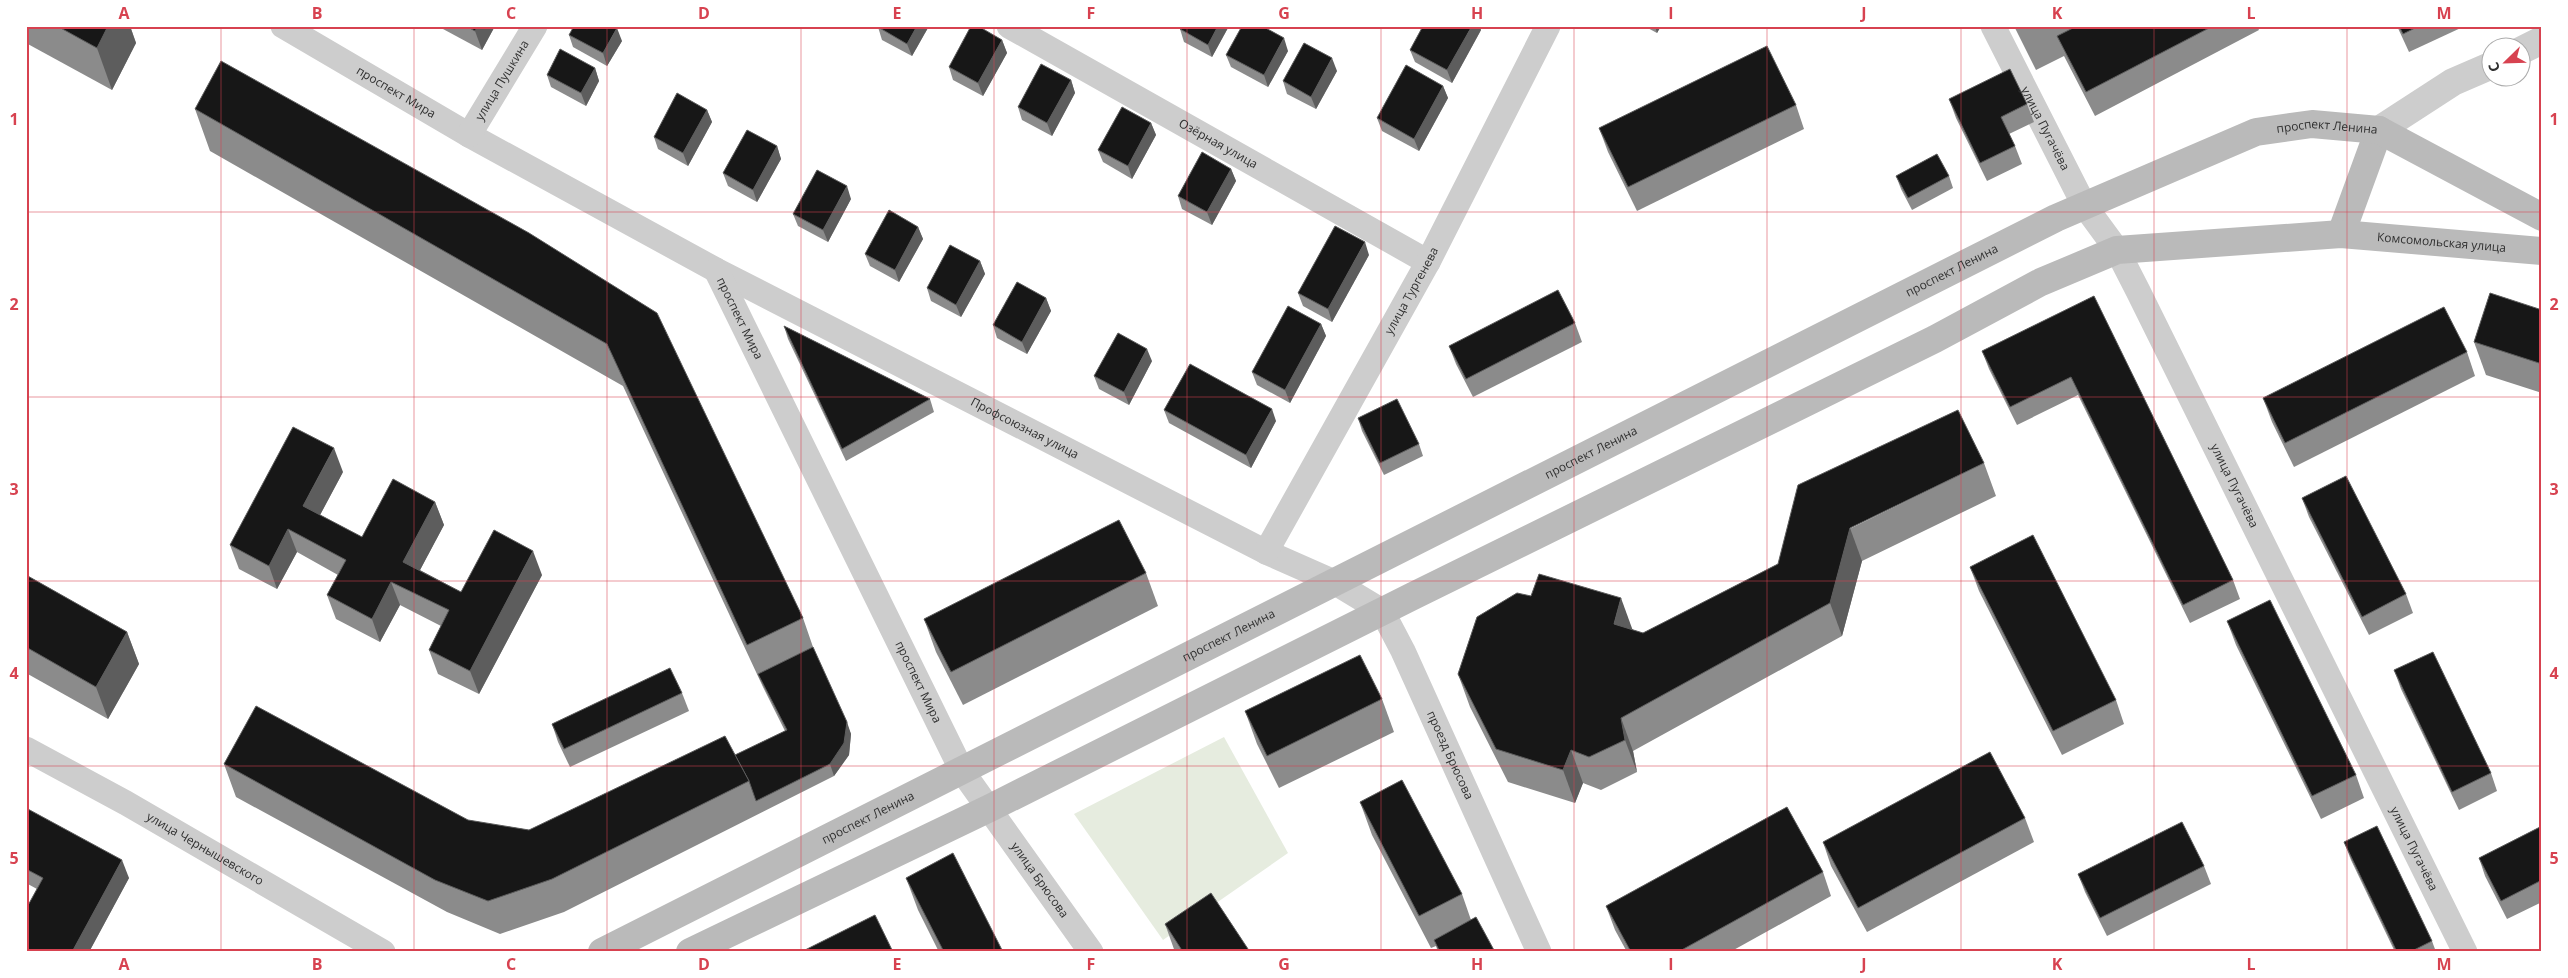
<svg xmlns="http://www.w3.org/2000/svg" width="2568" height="978" font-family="'Open Sans',sans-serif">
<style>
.park{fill:#e6ecdf}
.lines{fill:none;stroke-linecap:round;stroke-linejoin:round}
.minor{stroke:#cdcdcd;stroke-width:25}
.tertiary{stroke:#cdcdcd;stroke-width:28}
.secondary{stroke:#bababa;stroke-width:28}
.wall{fill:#8b8b8b}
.shaded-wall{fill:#5d5d5d}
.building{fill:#171717;stroke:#5d5d5d}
.grid{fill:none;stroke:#d74250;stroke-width:1;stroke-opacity:0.55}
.labels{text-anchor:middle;stroke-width:5;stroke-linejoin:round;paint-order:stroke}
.street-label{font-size:12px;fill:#303030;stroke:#fff}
.neatline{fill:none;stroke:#d74250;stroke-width:2}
.grid-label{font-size:16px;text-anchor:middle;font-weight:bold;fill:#d74250}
</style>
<rect width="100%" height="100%" fill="#fff"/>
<!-- park -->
<path class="park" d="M 1224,737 L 1288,853 L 1163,940 L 1074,814 Z"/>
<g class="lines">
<!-- minor -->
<g class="minor">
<path id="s1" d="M 283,26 L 469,135 L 716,270 L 1266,552 L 1334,582 L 1382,611 L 1403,651 L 1539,952"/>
<path id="s2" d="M 1009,26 L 1428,262"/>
<path id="s3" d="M 1993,26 L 2084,205 L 2117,250 L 2138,291 L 2465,952"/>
<path id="s4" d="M 469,135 L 535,26"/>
<path id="s5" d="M 716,270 L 962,771 L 1091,952"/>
<path id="s6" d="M 1266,552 L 1428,262 L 1548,26"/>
<path id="s7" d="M 26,749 L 126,803 L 383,952"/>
</g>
<!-- tertiary -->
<g class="tertiary">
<path d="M 2520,51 L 2542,40"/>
<path d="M 2379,130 L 2453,82 L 2490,66"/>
</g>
<!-- secondary -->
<g class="secondary">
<path d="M 2341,234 L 2379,130"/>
<path id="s8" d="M 602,952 L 2056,218 L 2256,132 L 2312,124 L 2379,130 L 2542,217"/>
<path id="s9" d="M 690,952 L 990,808 L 1413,596 L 1935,339 L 2041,282 L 2117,250 L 2341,234 L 2542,251"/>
</g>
</g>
<!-- wall -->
<g class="wall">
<path d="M 26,26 L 130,26 L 136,43 L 112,90 L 26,43 Z"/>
<path d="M 442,26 L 495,26 L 482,50 L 443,29 Z"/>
<path d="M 878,26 L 929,26 L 912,56 L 882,40 L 878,27 Z"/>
<path d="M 1229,26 L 1212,57 L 1184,42 L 1180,29 Z"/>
<path d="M 1644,26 L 1661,26 L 1657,33 Z"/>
<path d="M 2014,26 L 2257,26 L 2259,30 L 2095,116 L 2064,56 L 2036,70 Z"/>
<path d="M 2397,26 L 2465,26 L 2409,52 Z"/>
<path d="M 1481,30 L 1452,83 L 1415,62 L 1410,50 Z"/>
<path d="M 569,35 L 622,41 L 607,66 L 573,47 Z"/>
<path d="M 1002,40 L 1007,53 L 983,96 L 953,80 L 949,67 Z"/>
<path d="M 1288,51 L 1268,87 L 1231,67 L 1226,55 Z"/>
<path d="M 595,68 L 599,81 L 586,106 L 551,87 L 547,75 Z"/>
<path d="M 1337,71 L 1316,109 L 1287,94 L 1283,81 Z"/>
<path d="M 1071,80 L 1075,93 L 1052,136 L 1022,120 L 1018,107 Z"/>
<path d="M 1443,86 L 1448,98 L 1419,151 L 1382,131 L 1377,118 Z"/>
<path d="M 1949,99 L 2027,104 L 2034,122 L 2009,134 L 2015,146 L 2022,164 L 1987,181 L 1956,118 Z"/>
<path d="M 1796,105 L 1804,129 L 1637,211 L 1608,152 L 1599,128 Z"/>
<path d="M 195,109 L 529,233 L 803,618 L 813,647 L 851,734 L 849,755 L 834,776 L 564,912 L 500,934 L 447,912 L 236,797 L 224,764 L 468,820 L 529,830 L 735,755 L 785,731 L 763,687 L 623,386 L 210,151 Z"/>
<path d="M 707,110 L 712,122 L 688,166 L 658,149 L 654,137 Z"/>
<path d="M 1151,123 L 1156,135 L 1132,179 L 1103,162 L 1098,150 Z"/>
<path d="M 777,146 L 781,159 L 757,202 L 728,186 L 723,173 Z"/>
<path d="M 1231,169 L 1236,181 L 1212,225 L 1182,209 L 1178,196 Z"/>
<path d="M 1896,176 L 1949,176 L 1953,188 L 1912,210 L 1901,189 Z"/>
<path d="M 851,199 L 828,242 L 798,226 L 793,214 Z"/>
<path d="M 918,227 L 923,239 L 899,282 L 870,266 L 865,254 Z"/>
<path d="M 1369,255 L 1332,322 L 1303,306 L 1298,293 Z"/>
<path d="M 980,261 L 985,274 L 961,317 L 931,301 L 927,288 Z"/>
<path d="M 2094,296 L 2233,580 L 2240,599 L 2190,623 L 2078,395 L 2017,425 L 1989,369 L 1982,351 Z"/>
<path d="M 1046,298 L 1051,311 L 1027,354 L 997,338 L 993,325 Z"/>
<path d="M 2542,310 L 2542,393 L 2486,375 L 2474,342 Z"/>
<path d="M 1575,323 L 1582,342 L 1473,397 L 1456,364 L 1449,346 Z"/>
<path d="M 1321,324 L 1326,336 L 1290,403 L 1257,385 L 1252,372 Z"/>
<path d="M 784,326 L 930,399 L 934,412 L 846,461 L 788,339 Z"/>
<path d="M 2467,352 L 2475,376 L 2294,467 L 2272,422 L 2263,398 Z"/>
<path d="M 1152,361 L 1129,405 L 1099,389 L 1094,376 Z"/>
<path d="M 1164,410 L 1276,421 L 1251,468 L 1169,423 Z"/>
<path d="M 1358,418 L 1419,444 L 1423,456 L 1384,475 L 1362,431 Z"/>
<path d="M 1984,463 L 1996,496 L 1862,561 L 1842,636 L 1633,751 L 1637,772 L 1601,790 L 1583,783 L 1575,803 L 1508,782 L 1470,707 L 1458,674 L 1531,596 L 1643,633 L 1778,564 Z"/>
<path d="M 343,472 L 320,515 L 362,537 L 435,502 L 444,525 L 420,570 L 461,592 L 542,575 L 479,694 L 438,674 L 429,650 L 441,626 L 400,605 L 380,642 L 336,619 L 327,595 L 338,575 L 297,552 L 277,589 L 239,569 L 230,545 Z"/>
<path d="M 2302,498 L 2406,594 L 2413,613 L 2369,635 L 2309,517 Z"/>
<path d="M 1970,567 L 2116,700 L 2124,724 L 2062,755 L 1979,591 Z"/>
<path d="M 1146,573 L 1158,606 L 963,705 L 936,652 L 924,619 Z"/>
<path d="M 26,575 L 127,632 L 139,664 L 108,719 L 26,673 Z"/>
<path d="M 2227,621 L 2356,775 L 2364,798 L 2321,819 L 2236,645 Z"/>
<path d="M 2394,670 L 2491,773 L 2497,791 L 2459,810 L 2401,689 Z"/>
<path d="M 682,693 L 689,711 L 570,767 L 558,742 L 552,724 Z"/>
<path d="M 1382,699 L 1394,732 L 1279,788 L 1257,744 L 1245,711 Z"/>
<path d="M 1360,802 L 1462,894 L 1471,920 L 1495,952 L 1438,952 L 1436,946 L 1431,948 L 1372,835 Z"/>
<path d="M 26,808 L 129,878 L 89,952 L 26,952 L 37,889 L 26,883 Z"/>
<path d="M 2025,818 L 2034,842 L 1867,932 L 1831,866 L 1823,842 Z"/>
<path d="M 2542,826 L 2542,902 L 2507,919 L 2485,876 L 2479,858 Z"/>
<path d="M 2344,842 L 2432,941 L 2436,952 L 2395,952 L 2351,860 Z"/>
<path d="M 2204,866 L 2211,884 L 2107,936 L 2085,892 L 2078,874 Z"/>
<path d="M 1823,872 L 1831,896 L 1730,952 L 1627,952 L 1615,930 L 1606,906 Z"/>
<path d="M 906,878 L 1003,952 L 939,952 L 918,910 Z"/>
<path d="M 1165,924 L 1250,952 L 1175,952 Z"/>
</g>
<!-- shaded-wall -->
<g class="shaded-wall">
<path d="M 108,26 L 130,26 L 136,43 L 112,90 L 97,48 Z"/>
<path d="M 478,26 L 495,26 L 482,50 L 475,31 Z"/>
<path d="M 917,26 L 929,26 L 912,56 L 907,44 Z"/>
<path d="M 1218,26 L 1229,26 L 1212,57 L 1208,45 Z"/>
<path d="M 1472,26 L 1480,26 L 1481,30 L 1452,83 L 1447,70 Z"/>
<path d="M 1655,26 L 1661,26 L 1657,33 Z"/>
<path d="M 617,28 L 622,41 L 607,66 L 603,53 Z"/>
<path d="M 1284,38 L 1288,51 L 1268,87 L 1264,75 Z"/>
<path d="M 1002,40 L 1007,53 L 983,96 L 978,83 Z"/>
<path d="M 1332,58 L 1337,71 L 1316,109 L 1311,97 Z"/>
<path d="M 595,68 L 599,81 L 586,106 L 581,93 Z"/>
<path d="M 1071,80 L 1075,93 L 1052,136 L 1047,123 Z"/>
<path d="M 1443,86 L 1448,98 L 1419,151 L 1414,139 Z"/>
<path d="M 707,110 L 712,122 L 688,166 L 683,153 Z"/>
<path d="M 1151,123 L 1156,135 L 1132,179 L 1128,166 Z"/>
<path d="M 777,146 L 781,159 L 757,202 L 753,190 Z"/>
<path d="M 1231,169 L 1236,181 L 1212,225 L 1207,212 Z"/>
<path d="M 847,186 L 851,199 L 828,242 L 823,230 Z"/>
<path d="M 918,227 L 923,239 L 899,282 L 895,270 Z"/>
<path d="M 1365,242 L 1369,255 L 1332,322 L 1328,309 Z"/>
<path d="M 980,261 L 985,274 L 961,317 L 956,305 Z"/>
<path d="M 1046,298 L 1051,311 L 1027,354 L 1022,342 Z"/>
<path d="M 1321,324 L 1326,336 L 1290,403 L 1285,390 Z"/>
<path d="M 1147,349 L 1152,361 L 1129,405 L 1124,392 Z"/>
<path d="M 1272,409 L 1276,421 L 1251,468 L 1246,455 Z"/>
<path d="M 334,448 L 343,472 L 312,530 L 303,506 Z"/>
<path d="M 435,502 L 444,525 L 412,585 L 403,562 Z"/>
<path d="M 1850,528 L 1862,561 L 1842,636 L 1830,603 Z"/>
<path d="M 288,529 L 297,552 L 277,589 L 269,566 Z"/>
<path d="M 533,551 L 542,575 L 479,694 L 470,671 Z"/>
<path d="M 391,582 L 400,605 L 380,642 L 372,619 Z"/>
<path d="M 1621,598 L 1633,631 L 1614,624 Z"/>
<path d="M 127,632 L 139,664 L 108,719 L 96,687 Z"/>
<path d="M 1621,718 L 1633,751 L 1637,772 L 1625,740 Z"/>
<path d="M 847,722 L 851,734 L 849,755 L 834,776 L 830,764 Z"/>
<path d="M 1571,750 L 1583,783 L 1575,803 L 1563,770 Z"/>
<path d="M 122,860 L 129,878 L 89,952 L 72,952 Z"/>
</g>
<!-- building -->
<g class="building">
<path d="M 57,26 L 108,26 L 97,48 Z"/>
<path d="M 466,26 L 478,26 L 475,31 Z"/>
<path d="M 574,26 L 613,26 L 617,28 L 603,53 L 569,35 Z"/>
<path d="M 878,26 L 917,26 L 907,44 L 878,27 Z"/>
<path d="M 971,26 L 978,26 L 1002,40 L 978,83 L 949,67 Z"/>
<path d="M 1181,26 L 1218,26 L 1208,45 L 1180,29 Z"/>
<path d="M 1242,26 L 1262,26 L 1284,38 L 1264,75 L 1226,55 Z"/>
<path d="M 1423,26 L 1472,26 L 1447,70 L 1410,50 Z"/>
<path d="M 2077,26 L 2213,26 L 2086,92 L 2057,36 Z"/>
<path d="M 2399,26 L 2419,26 L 2403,34 Z"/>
<path d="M 1304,43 L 1332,58 L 1311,97 L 1283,81 Z"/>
<path d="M 1767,46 L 1796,105 L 1628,187 L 1599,128 Z"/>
<path d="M 560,49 L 595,68 L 581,93 L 547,75 Z"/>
<path d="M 221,61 L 529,233 L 657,313 L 803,618 L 747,645 L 607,344 L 195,109 Z"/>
<path d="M 1041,64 L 1071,80 L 1047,123 L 1018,107 Z"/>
<path d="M 1406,65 L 1443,86 L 1414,139 L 1377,118 Z"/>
<path d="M 2010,69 L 2027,104 L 2001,117 L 2015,146 L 1980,163 L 1949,99 Z"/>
<path d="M 677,93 L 707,110 L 683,153 L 654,137 Z"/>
<path d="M 1122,107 L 1151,123 L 1128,166 L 1098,150 Z"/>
<path d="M 747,130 L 777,146 L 753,190 L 723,173 Z"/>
<path d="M 1202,152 L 1231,169 L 1207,212 L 1178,196 Z"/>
<path d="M 1937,154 L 1949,176 L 1908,198 L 1896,176 Z"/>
<path d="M 817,170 L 847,186 L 823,230 L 793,214 Z"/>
<path d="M 889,210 L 918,227 L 895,270 L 865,254 Z"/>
<path d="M 1335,226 L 1365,242 L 1328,309 L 1298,293 Z"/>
<path d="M 950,245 L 980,261 L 956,305 L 927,288 Z"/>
<path d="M 1017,282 L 1046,298 L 1022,342 L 993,325 Z"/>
<path d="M 1558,290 L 1575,323 L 1466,379 L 1449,346 Z"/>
<path d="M 2490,293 L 2542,310 L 2542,364 L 2474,342 Z"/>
<path d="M 2094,296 L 2233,580 L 2183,605 L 2071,377 L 2010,407 L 1982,351 Z"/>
<path d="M 1288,306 L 1321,324 L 1285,390 L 1252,372 Z"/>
<path d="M 2444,307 L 2467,352 L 2285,443 L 2263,398 Z"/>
<path d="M 784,326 L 930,399 L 842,449 Z"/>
<path d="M 1118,333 L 1147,349 L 1124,392 L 1094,376 Z"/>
<path d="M 1190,364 L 1272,409 L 1246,455 L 1164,410 Z"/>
<path d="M 1397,399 L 1419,444 L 1380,463 L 1358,418 Z"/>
<path d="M 1958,410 L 1984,463 L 1850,528 L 1830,603 L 1621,718 L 1625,740 L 1589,757 L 1571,750 L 1563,770 L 1496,749 L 1458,674 L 1477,617 L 1517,593 L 1531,596 L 1539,574 L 1621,598 L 1614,624 L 1643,633 L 1778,564 L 1798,485 Z"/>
<path d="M 293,427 L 334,448 L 303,506 L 362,537 L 393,479 L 435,502 L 403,562 L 461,592 L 494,530 L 533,551 L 470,671 L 429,650 L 449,610 L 391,582 L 372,619 L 327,595 L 346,560 L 288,529 L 269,566 L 230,545 Z"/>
<path d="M 2346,476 L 2406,594 L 2362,617 L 2302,498 Z"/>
<path d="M 1119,520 L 1146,573 L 951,672 L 924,619 Z"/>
<path d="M 2033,535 L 2116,700 L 2053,731 L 1970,567 Z"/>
<path d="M 26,575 L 127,632 L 96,687 L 26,647 Z"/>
<path d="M 2270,600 L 2356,775 L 2312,796 L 2227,621 Z"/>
<path d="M 813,647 L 847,722 L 844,743 L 830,764 L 756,801 L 749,781 L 735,755 L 787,730 L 758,674 Z"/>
<path d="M 2433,652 L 2491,773 L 2452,792 L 2394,670 Z"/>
<path d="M 1360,655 L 1382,699 L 1267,756 L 1245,711 Z"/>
<path d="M 670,668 L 682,693 L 564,749 L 552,724 Z"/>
<path d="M 256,706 L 468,820 L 529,830 L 725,736 L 749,781 L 552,879 L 488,901 L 435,880 L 224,764 Z"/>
<path d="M 1990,752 L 2025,818 L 1858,908 L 1823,842 Z"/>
<path d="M 1402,780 L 1462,894 L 1419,916 L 1360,802 Z"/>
<path d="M 1787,807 L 1823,872 L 1678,952 L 1631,952 L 1606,906 Z"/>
<path d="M 26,808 L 122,860 L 72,952 L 26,952 L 26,909 L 43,878 L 26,869 Z"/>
<path d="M 2182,822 L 2204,866 L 2100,918 L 2078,874 Z"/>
<path d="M 2377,826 L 2432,941 L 2410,952 L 2397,952 L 2344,842 Z"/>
<path d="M 2542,826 L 2542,880 L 2501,901 L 2479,858 Z"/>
<path d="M 953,853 L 1003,952 L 944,952 L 906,878 Z"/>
<path d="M 1211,893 L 1250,952 L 1183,952 L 1165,924 Z"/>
<path d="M 875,915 L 893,952 L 801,952 Z"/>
<path d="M 1476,917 L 1495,952 L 1440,952 L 1434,940 Z"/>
</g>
<!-- grid -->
<path class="grid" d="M 221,26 L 221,952M 414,26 L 414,952M 607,26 L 607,952M 801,26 L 801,952M 994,26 L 994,952M 1187,26 L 1187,952M 1381,26 L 1381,952M 1574,26 L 1574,952M 1767,26 L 1767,952M 1961,26 L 1961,952M 2154,26 L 2154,952M 2347,26 L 2347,952M 26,212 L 2542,212M 26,397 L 2542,397M 26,581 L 2542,581M 26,766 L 2542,766"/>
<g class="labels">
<!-- street labels -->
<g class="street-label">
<text dy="4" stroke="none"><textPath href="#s4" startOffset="64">улица Пушкина</textPath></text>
<text dy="4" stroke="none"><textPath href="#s1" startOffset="131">проспект Мира</textPath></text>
<text dy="4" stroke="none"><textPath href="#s3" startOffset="115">улица Пугачёва</textPath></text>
<text dy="4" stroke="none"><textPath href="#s8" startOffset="1918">проспект Ленина</textPath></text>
<text dy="4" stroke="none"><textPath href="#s2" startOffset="240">Озёрная улица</textPath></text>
<text dy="4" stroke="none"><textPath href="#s9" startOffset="1916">Комсомольская улица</textPath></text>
<text dy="4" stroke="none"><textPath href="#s8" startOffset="1512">проспект Ленина</textPath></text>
<text dy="4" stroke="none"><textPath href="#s6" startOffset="299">улица Тургенева</textPath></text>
<text dy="4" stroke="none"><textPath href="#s5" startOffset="54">проспект Мира</textPath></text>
<text dy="4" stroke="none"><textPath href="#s1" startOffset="844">Профсоюзная улица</textPath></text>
<text dy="4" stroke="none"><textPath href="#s8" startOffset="1108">проспект Ленина</textPath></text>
<text dy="4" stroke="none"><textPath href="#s3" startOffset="520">улица Пугачёва</textPath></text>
<text dy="4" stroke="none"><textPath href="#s8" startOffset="702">проспект Ленина</textPath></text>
<text dy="4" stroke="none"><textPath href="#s5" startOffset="459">проспект Мира</textPath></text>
<text dy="4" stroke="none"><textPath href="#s1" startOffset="1405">проезд Брюсова</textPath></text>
<text dy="4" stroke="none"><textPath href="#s8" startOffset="298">проспект Ленина</textPath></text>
<text dy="4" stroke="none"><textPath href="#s7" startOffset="205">улица Чернышевского</textPath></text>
<text dy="4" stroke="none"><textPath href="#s3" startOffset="925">улица Пугачёва</textPath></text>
<text dy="4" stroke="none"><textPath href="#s5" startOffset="692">улица Брюсова</textPath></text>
</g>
</g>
<!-- border -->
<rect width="2568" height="978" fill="none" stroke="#ffffff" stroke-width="55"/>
<!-- north arrow -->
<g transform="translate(2506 62) rotate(247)"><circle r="24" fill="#ffffff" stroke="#acacac"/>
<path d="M0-4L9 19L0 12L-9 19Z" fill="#d74250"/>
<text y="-8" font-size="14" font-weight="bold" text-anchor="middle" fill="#303030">С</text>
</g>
<rect x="28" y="28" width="2512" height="922" class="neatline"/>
<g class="grid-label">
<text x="124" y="19">A</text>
<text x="317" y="19">B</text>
<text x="511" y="19">C</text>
<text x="704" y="19">D</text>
<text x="897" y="19">E</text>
<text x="1091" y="19">F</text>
<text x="1284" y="19">G</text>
<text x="1477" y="19">H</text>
<text x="1671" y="19">I</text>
<text x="1864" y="19">J</text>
<text x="2057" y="19">K</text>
<text x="2251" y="19">L</text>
<text x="2444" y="19">M</text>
<text x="14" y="125">1</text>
<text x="2554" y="125">1</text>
<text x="14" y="310">2</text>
<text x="2554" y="310">2</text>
<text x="14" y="495">3</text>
<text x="2554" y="495">3</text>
<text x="14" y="679">4</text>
<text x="2554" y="679">4</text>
<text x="14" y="864">5</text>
<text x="2554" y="864">5</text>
<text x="124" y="970">A</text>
<text x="317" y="970">B</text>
<text x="511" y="970">C</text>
<text x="704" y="970">D</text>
<text x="897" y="970">E</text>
<text x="1091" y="970">F</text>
<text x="1284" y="970">G</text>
<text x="1477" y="970">H</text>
<text x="1671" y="970">I</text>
<text x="1864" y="970">J</text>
<text x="2057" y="970">K</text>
<text x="2251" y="970">L</text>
<text x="2444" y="970">M</text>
</g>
</svg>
